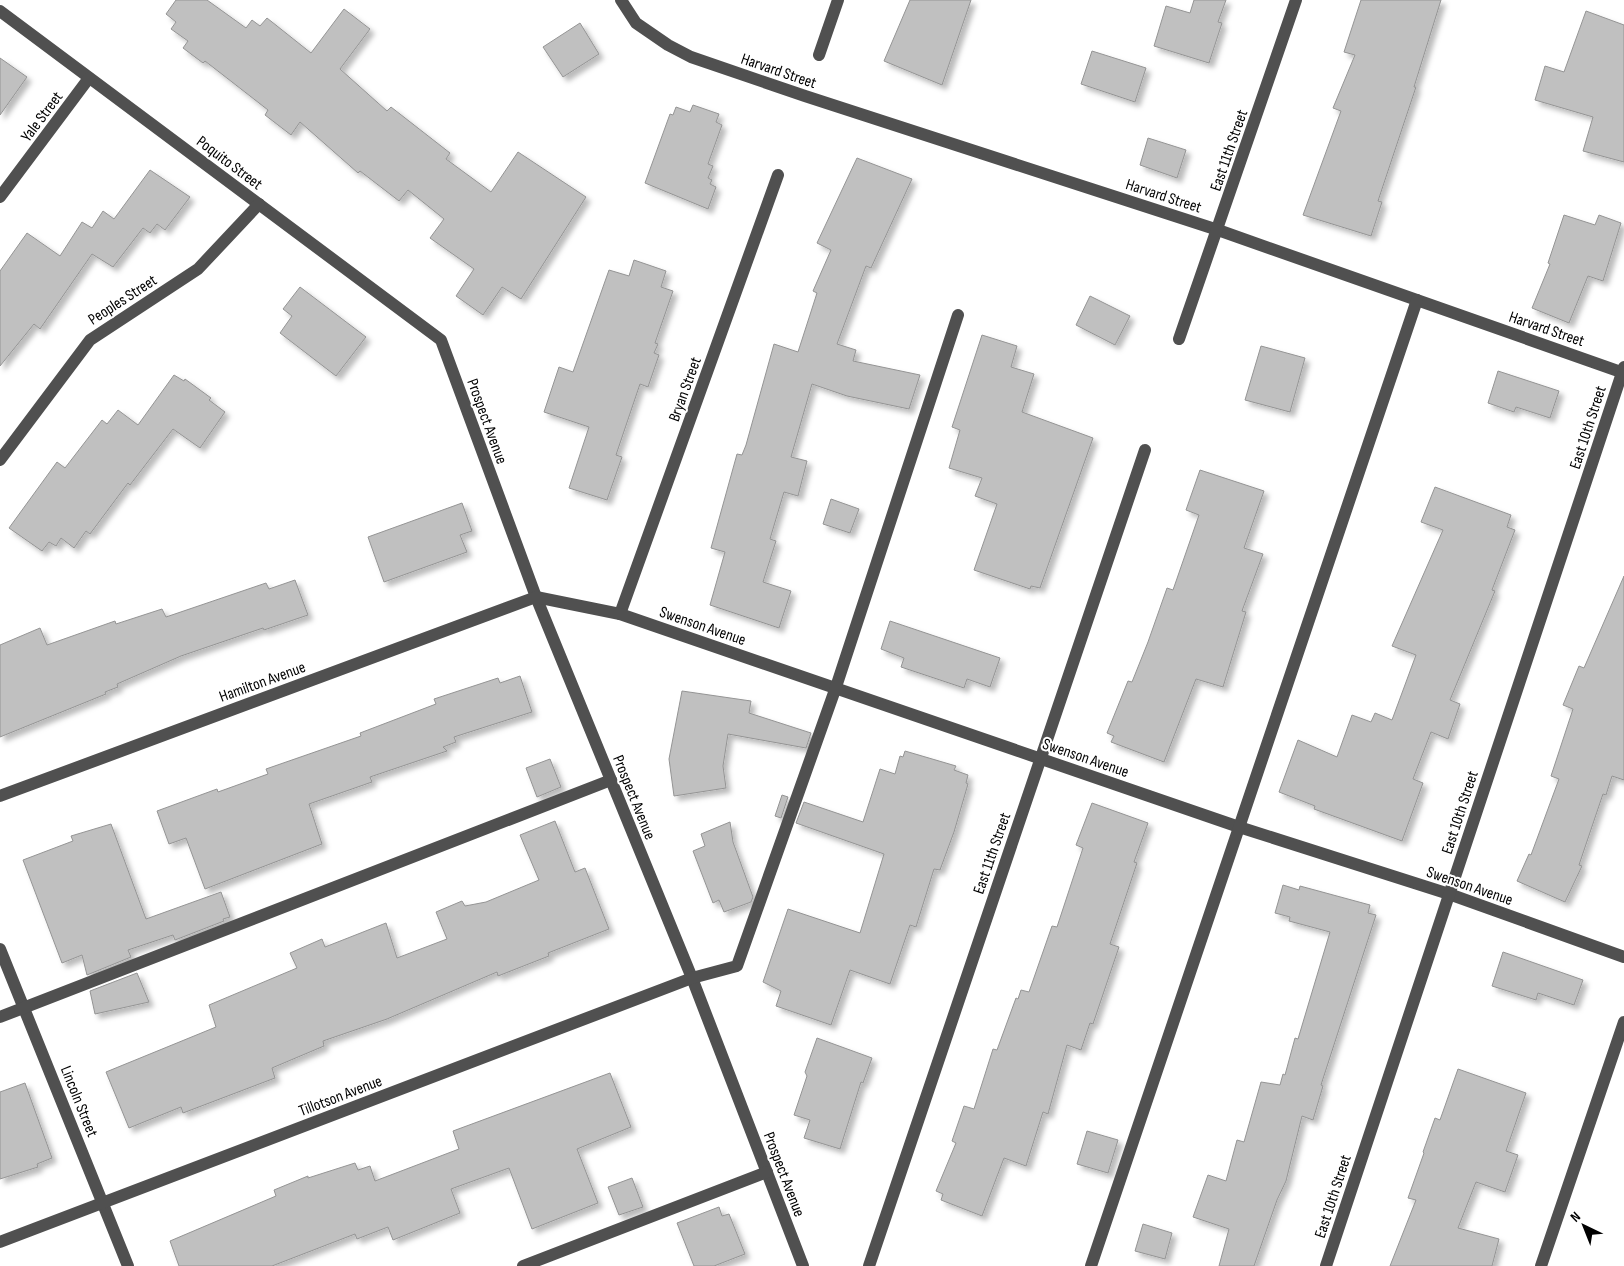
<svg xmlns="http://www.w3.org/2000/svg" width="1624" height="1266" font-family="'Sofia Sans Condensed',sans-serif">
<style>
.building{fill:#c0c0c0;stroke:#949494;filter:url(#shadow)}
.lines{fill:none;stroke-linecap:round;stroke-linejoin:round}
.minor{stroke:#505050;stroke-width:12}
.labels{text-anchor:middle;stroke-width:4;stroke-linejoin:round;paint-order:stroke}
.street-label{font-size:16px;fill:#000;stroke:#fff}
</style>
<defs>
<filter id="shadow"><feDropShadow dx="4.5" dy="4.5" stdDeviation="2.5" flood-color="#0004"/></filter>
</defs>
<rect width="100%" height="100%" fill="#fff"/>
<!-- building -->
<g class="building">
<path d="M 176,0 L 207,0 L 246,28 L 252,20 L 260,26 L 267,18 L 311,53 L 344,9 L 370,29 L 340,69 L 387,111 L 391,107 L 450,153 L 446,159 L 491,192 L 518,152 L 586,197 L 521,299 L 502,287 L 483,315 L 456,296 L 474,269 L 430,238 L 444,219 L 408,190 L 399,201 L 360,171 L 358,173 L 300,122 L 291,135 L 265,115 L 268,110 L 205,61 L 203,63 L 183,48 L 188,41 L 171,29 L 176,22 L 166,14 Z"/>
<path d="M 910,0 L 971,0 L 942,85 L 884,61 Z"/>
<path d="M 1194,0 L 1226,0 L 1218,22 L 1222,23 L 1209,63 L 1154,46 L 1166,6 L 1190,13 Z"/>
<path d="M 1361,0 L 1441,0 L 1414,87 L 1416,87 L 1378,201 L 1382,202 L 1371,236 L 1303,215 L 1341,111 L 1333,108 L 1355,55 L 1344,52 Z"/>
<path d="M 1586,11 L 1624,25 L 1624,162 L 1583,151 L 1593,117 L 1535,100 L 1545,66 L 1564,72 Z"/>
<path d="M 580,23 L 599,54 L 563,77 L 543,47 Z"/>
<path d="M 1092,51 L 1146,68 L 1135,102 L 1081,84 Z"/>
<path d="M 0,58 L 27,77 L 0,115 Z"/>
<path d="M 693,105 L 719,114 L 716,122 L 722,125 L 708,164 L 713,166 L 708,178 L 712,180 L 710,184 L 716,187 L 708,209 L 645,183 L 670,114 L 673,115 L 676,107 L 690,112 Z"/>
<path d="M 1148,138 L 1186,150 L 1177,178 L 1140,165 Z"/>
<path d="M 857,158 L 912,179 L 871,268 L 866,266 L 837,344 L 856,350 L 853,361 L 920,375 L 909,409 L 847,396 L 812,384 L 791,457 L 807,461 L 798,496 L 784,492 L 770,539 L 776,541 L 763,582 L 791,591 L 779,628 L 710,605 L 725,552 L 711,548 L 737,454 L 742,455 L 746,445 L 774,344 L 798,352 L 817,293 L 813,291 L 831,250 L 817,243 Z"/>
<path d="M 150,170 L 190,197 L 165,230 L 157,224 L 150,233 L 143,228 L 113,267 L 92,254 L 40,329 L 34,324 L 0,366 L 0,271 L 27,233 L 60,256 L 82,222 L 92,228 L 103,211 L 114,219 Z"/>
<path d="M 1564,215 L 1595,225 L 1599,215 L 1621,223 L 1603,281 L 1588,276 L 1569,323 L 1532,308 L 1550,264 L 1548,263 Z"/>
<path d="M 634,260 L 666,271 L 661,287 L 673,291 L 655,343 L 658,344 L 654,353 L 659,355 L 648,387 L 640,384 L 616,455 L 622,457 L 607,500 L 569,488 L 589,427 L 544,412 L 559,367 L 573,372 L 609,270 L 629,276 Z"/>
<path d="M 300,287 L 366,337 L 336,376 L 280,333 L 292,316 L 283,309 Z"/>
<path d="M 1090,296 L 1130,316 L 1115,345 L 1076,325 Z"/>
<path d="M 982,335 L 1017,346 L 1011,367 L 1034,374 L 1022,412 L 1093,438 L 1040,588 L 1031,586 L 1030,589 L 974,570 L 997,504 L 975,496 L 982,478 L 949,468 L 960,430 L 952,427 Z"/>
<path d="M 1261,346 L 1305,358 L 1290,412 L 1245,400 Z"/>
<path d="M 1498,371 L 1559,391 L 1550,418 L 1516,407 L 1514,412 L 1488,403 Z"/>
<path d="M 174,375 L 184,381 L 185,379 L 211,398 L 209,400 L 225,412 L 200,448 L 173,429 L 130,485 L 128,483 L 90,534 L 86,531 L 74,548 L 61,538 L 56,546 L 49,542 L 42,551 L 9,528 L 57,462 L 65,468 L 102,420 L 107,424 L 118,410 L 138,425 Z"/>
<path d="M 1200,470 L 1264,491 L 1244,548 L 1263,554 L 1242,611 L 1246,612 L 1223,687 L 1196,679 L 1164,762 L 1111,742 L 1114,736 L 1107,733 L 1128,681 L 1132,682 L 1148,642 L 1167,588 L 1173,590 L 1199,515 L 1186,510 Z"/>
<path d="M 1435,487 L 1511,515 L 1507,527 L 1515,530 L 1492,590 L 1495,591 L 1450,700 L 1460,704 L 1448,739 L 1431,732 L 1413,779 L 1423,783 L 1402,841 L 1314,809 L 1315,806 L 1279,792 L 1298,740 L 1337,757 L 1352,715 L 1371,722 L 1375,713 L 1392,720 L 1416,655 L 1392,646 L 1443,530 L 1421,522 Z"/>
<path d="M 831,499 L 859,509 L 850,533 L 823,524 Z"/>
<path d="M 462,503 L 472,531 L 460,535 L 467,552 L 384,582 L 368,537 Z"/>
<path d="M 1624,576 L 1624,780 L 1612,776 L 1606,795 L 1603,794 L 1579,865 L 1582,866 L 1565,902 L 1517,881 L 1529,854 L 1531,855 L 1559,779 L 1551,776 L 1573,709 L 1563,705 L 1579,666 L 1584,668 Z"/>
<path d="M 295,580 L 308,615 L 264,630 L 263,628 L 181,656 L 117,684 L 118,687 L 105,692 L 106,694 L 0,737 L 0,645 L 40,628 L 47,645 L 115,621 L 116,624 L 162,609 L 166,617 L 266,583 L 269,589 Z"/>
<path d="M 890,621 L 1000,658 L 990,687 L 967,679 L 964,688 L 901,667 L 904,658 L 881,649 Z"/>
<path d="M 520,676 L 532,712 L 454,737 L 456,742 L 443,747 L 447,751 L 370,777 L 372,782 L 309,804 L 322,844 L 205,889 L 186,838 L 169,844 L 157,811 L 217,789 L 218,792 L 268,774 L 266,769 L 361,736 L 360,733 L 436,704 L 434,699 L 498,678 L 500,683 Z"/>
<path d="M 682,691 L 751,701 L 749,713 L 811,733 L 806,748 L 728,734 L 723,766 L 726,788 L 674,796 L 669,759 Z"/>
<path d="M 905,751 L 956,766 L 954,770 L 968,775 L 966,783 L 968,784 L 954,832 L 940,870 L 934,869 L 916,927 L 910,925 L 890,984 L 850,970 L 831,1025 L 776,1006 L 781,991 L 763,982 L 788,909 L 860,933 L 884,854 L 796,823 L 804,802 L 863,822 L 880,769 L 895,774 L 900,756 L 903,757 Z"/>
<path d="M 550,759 L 561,787 L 537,797 L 526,768 Z"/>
<path d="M 782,795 L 788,797 L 781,818 L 775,816 Z"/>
<path d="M 1092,803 L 1148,823 L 1134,862 L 1137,863 L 1110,944 L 1119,947 L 1093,1024 L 1090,1023 L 1081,1050 L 1067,1045 L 1048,1114 L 1043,1112 L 1026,1166 L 1004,1158 L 982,1216 L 941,1200 L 943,1194 L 936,1191 L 956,1143 L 952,1141 L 964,1106 L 974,1109 L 993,1049 L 997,1050 L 1016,998 L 1018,999 L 1021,990 L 1029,992 L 1052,926 L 1057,927 L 1083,848 L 1076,845 Z"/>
<path d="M 555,821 L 575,872 L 585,868 L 609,929 L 548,953 L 549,956 L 498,976 L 497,972 L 387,1019 L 323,1041 L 324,1046 L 272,1068 L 275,1078 L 183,1113 L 181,1107 L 129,1128 L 106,1072 L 216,1027 L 209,1005 L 297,968 L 290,953 L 322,939 L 325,947 L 386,923 L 397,958 L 447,939 L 436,912 L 462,901 L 465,906 L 486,902 L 539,880 L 520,835 Z"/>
<path d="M 730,822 L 733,842 L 753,897 L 751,902 L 724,912 L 719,900 L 713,903 L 693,851 L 705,846 L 701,834 Z"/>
<path d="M 111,824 L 146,919 L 221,892 L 230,917 L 223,919 L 224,921 L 175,940 L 173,935 L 128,950 L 131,957 L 87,975 L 82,955 L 62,963 L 23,860 L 73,841 L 71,836 Z"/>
<path d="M 1283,885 L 1299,890 L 1300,886 L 1370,905 L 1368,913 L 1376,915 L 1321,1085 L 1323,1086 L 1313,1120 L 1302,1116 L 1286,1181 L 1277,1200 L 1254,1266 L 1219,1266 L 1229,1229 L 1193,1217 L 1208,1175 L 1226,1181 L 1237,1140 L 1244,1142 L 1261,1082 L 1280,1085 L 1283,1074 L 1285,1075 L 1295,1038 L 1298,1039 L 1330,932 L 1289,921 L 1290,917 L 1275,913 Z"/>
<path d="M 1503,952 L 1583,980 L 1574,1005 L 1538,993 L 1536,1000 L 1492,986 Z"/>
<path d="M 137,973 L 149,1002 L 95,1014 L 90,991 Z"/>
<path d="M 817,1038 L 872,1058 L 863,1083 L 861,1082 L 840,1149 L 804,1138 L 810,1120 L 794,1115 L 807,1076 L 805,1072 Z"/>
<path d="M 1458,1069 L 1526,1093 L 1506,1151 L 1518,1155 L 1505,1192 L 1476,1182 L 1458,1228 L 1499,1239 L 1492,1266 L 1390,1266 L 1416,1200 L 1408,1198 L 1424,1153 L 1423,1152 L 1435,1118 L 1440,1120 Z"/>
<path d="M 610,1073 L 631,1127 L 577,1149 L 598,1203 L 532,1229 L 509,1168 L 451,1189 L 460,1213 L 393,1240 L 388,1227 L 357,1239 L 355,1234 L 272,1266 L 179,1266 L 170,1241 L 276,1196 L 274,1190 L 308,1176 L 308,1178 L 355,1163 L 358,1170 L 370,1166 L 375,1181 L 459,1149 L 453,1131 Z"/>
<path d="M 25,1083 L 52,1158 L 37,1164 L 38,1167 L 0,1179 L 0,1092 Z"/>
<path d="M 1087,1131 L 1118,1140 L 1108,1173 L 1077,1164 Z"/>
<path d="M 632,1178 L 643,1207 L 619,1215 L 608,1187 Z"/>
<path d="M 719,1207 L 722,1216 L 729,1214 L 745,1254 L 714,1266 L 694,1266 L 677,1223 Z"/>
<path d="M 1143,1224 L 1172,1233 L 1165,1259 L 1135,1251 Z"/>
</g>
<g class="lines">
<!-- minor -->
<g class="minor">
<path d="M 621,0 L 636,23 L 668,45 L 691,57 L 805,96 L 1218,230 L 1624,373"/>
<path d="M 0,11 L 441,340 L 536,597 L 692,978 L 803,1266"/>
<path d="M 819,55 L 838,0"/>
<path d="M 0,197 L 89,78"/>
<path d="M 1179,339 L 1296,0"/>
<path d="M 0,460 L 90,340 L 198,269 L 259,204"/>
<path d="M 620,614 L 778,175"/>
<path d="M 0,796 L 536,597 L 620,614 L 1239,827 L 1449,894 L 1624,957"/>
<path d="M 0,949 L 128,1266"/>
<path d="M 0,1017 L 611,780"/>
<path d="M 0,1242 L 692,978 L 737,966 L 836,687 L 958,315"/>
<path d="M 523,1266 L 767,1172"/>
<path d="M 869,1266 L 1145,450"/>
<path d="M 1091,1266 L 1417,300"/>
<path d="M 1326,1266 L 1624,367"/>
<path d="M 1541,1266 L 1624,1022"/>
</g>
</g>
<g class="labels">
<!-- street labels -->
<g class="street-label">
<text transform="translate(779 70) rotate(19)" y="6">Harvard Street</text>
<text transform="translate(41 116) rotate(-53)" y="6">Yale Street</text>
<text transform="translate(1228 150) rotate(-71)" y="6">East 11th Street</text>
<text transform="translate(230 162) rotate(37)" y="6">Poquito Street</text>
<text transform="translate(1164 195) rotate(18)" y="6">Harvard Street</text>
<text transform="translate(122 299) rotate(-33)" y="6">Peoples Street</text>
<text transform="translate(1547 328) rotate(19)" y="6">Harvard Street</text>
<text transform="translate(684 389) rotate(-70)" y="6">Bryan Street</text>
<text transform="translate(488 421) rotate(70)" y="6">Prospect Avenue</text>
<text transform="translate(1587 427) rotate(-72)" y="6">East 10th Street</text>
<text transform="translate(703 625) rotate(19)" y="6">Swenson Avenue</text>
<text transform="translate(262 681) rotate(-20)" y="6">Hamilton Avenue</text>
<text transform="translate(1086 757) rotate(19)" y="6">Swenson Avenue</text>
<text transform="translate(635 797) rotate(68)" y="6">Prospect Avenue</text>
<text transform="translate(1459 812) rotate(-72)" y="6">East 10th Street</text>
<text transform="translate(991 853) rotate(-71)" y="6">East 11th Street</text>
<text transform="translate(1470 885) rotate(19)" y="6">Swenson Avenue</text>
<text transform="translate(340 1095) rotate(-21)" y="6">Tillotson Avenue</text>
<text transform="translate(80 1101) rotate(68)" y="6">Lincoln Street</text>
<text transform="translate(785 1174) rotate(69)" y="6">Prospect Avenue</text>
<text transform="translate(1332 1196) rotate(-72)" y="6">East 10th Street</text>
</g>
</g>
<!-- north arrow -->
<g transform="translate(1584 1226) rotate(317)" stroke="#ffffff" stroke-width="4" paint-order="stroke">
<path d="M0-4L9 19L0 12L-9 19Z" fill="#000000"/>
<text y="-8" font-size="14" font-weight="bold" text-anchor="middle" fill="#000000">N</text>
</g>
</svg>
